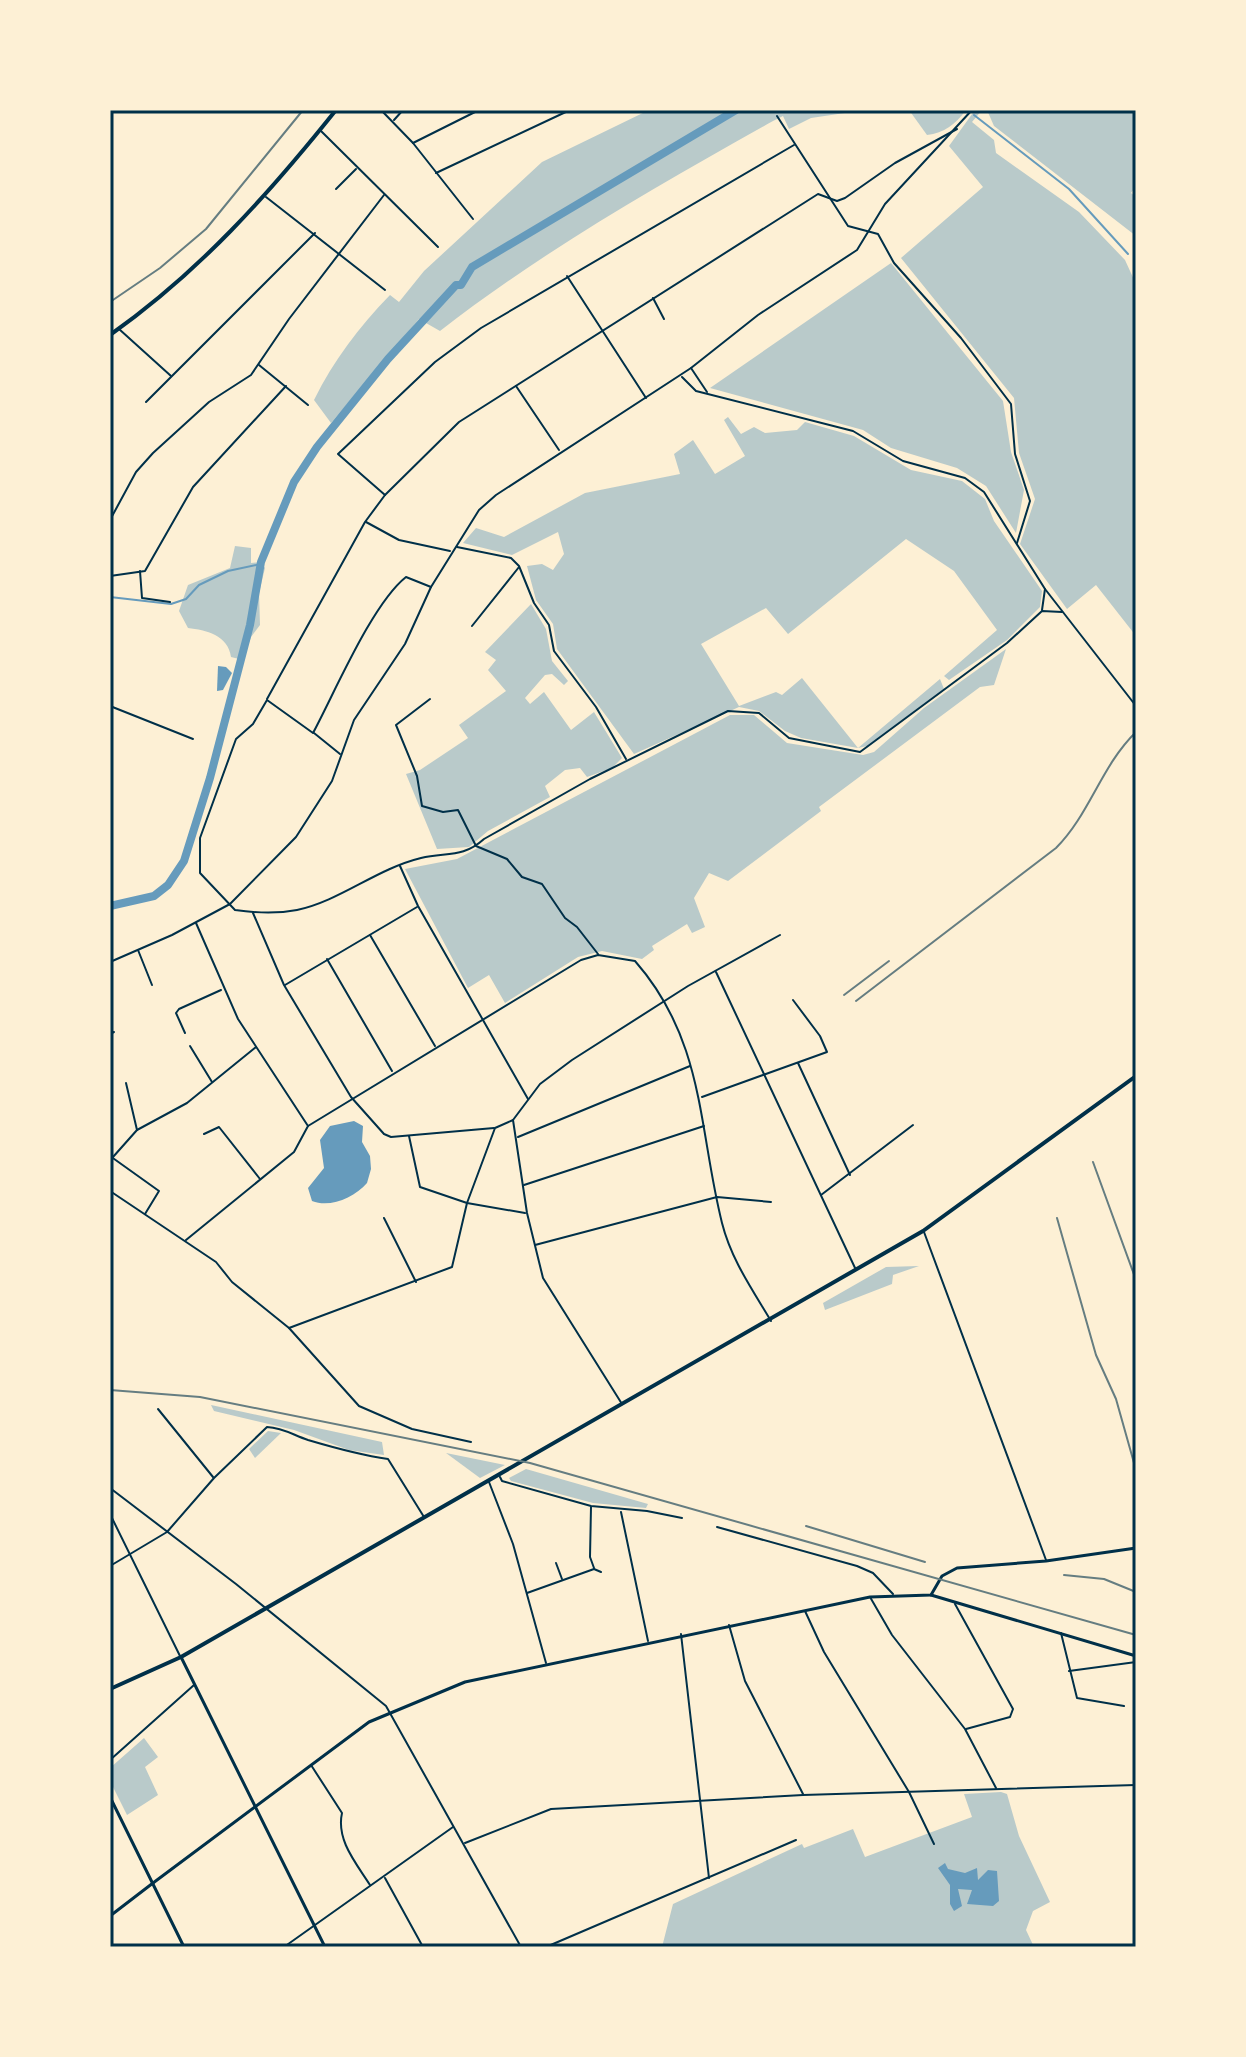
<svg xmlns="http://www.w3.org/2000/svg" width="1246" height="2057" font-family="'DejaVu Sans',sans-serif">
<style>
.green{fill:#b9caca}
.water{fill:#669bbc}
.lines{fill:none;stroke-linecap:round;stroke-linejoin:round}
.stream{stroke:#669bbc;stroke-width:2}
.river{stroke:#669bbc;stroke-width:8}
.minor{stroke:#003049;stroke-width:2}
.tertiary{stroke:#003049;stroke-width:3}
.secondary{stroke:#003049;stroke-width:3}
.primary{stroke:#003049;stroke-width:4}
.rail{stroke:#657d81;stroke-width:2}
.neatline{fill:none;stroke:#003049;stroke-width:3}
</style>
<rect width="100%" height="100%" fill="#fdf0d5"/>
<!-- green -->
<g class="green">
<path d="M 649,110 L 865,110 L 811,118 L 789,129 L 783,116 L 773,121 C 659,185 544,250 440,331 L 419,319 L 331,423 L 314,400 C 334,360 358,328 390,295 L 399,302 L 424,271 L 542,162 Z"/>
<path d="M 909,110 L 966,110 C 956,124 944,133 927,135 Z"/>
<path d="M 975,110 L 982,110 L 972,122 L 994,140 L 996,153 L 1079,212 L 1125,260 L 1136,284 L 1136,636 L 1096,585 L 1067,609 L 1020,544 L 1035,499 L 1019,453 L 1014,398 L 901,258 L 983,187 L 949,146 Z"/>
<path d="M 987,110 L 1136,110 L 1136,186 L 1131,193 L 1136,197 L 1136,236 L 994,126 Z"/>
<path d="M 891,263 L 1003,401 L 1011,452 L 1024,490 L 1016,533 L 986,486 L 957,468 L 891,448 L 863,430 L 710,388 Z"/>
<path d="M 728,417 L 741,434 L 754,427 L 765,433 L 797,430 L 805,422 L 854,436 L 911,470 L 962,481 L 985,499 L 994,521 L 1042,591 L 1040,607 L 1007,640 L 949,680 L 944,676 L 997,630 L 954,571 L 906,539 L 788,634 L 766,608 L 701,644 L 739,706 L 776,692 L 782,695 L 802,678 L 858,748 L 940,679 L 944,689 L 867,746 L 858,748 L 801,738 L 785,731 L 759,711 L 739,707 L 634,754 L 557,649 L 553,624 L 536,600 L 527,566 L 542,564 L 553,570 L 564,554 L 558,532 L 512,555 L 463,543 L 476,528 L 504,537 L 585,493 L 680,474 L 674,454 L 693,440 L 715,474 L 745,456 L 724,420 Z"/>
<path d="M 235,546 L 251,548 L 251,563 L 261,562 L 265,568 L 259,593 L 260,625 L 251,637 L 243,660 L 231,657 C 228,635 206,630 188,628 L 179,611 L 188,585 L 230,568 Z"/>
<path d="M 531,604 L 546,629 L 552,661 L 568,681 L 564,685 L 552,674 L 545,675 L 525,698 L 530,704 L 544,692 L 571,730 L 594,712 L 622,758 L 612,768 L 587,777 L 580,768 L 565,770 L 545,786 L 550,797 L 488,831 L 469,847 L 437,849 L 406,774 L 420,770 L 468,738 L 459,725 L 506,691 L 488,670 L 496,660 L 485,652 Z"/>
<path d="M 1006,649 L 994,685 L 980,687 L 819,807 L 821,811 L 728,881 L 709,873 L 694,898 L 705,927 L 692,933 L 687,924 L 652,946 L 654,950 L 642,959 L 602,951 L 578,957 L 505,1003 L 489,975 L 468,988 L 405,869 L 457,859 L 730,715 L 754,715 L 787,743 L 863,755 L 874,752 L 924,708 Z"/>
<path d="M 919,1266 L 893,1275 L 892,1284 L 825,1310 L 823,1303 L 886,1267 Z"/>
<path d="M 211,1405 L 382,1442 L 384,1455 L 349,1450 L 294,1430 L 214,1411 Z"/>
<path d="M 268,1431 L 281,1433 L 255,1458 L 249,1449 Z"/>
<path d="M 446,1453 L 505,1465 L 480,1478 Z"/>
<path d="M 526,1469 L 648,1504 L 646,1508 L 593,1503 L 511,1481 L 509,1478 Z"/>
<path d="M 144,1738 L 158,1757 L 145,1767 L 158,1795 L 127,1815 L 110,1781 L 110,1768 Z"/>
<path d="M 1001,1792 L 1007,1794 L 1019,1836 L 1050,1902 L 1033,1911 L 1026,1930 L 1034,1947 L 662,1947 L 673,1904 L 802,1844 L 804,1848 L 853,1829 L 865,1857 L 972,1817 L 964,1794 Z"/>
</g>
<!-- water -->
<g class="water">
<path d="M 218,666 L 226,667 L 232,673 L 223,690 L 217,691 Z"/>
<path d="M 354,1121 L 363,1126 L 362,1142 L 370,1156 L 371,1169 L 367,1183 C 354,1198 330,1208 312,1201 L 308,1188 L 324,1168 L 320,1140 L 330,1126 Z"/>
<path d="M 945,1863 L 948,1869 L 965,1873 L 977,1868 L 978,1880 L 988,1870 L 997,1871 L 999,1901 L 993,1906 L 967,1904 L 972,1890 L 958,1889 L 962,1906 L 954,1911 L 950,1904 L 950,1885 L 938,1868 Z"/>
</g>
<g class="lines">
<!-- stream -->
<g class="stream">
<path d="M 974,115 L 1069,189 L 1128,254"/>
<path d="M 110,597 L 171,604 L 186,599 L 199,585 L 228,571 L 261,564"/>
</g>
<!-- river -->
<path class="river" d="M 110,906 L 154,896 L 168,885 L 184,861 L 210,778 L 250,625 L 261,562 L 294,482 L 317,447 L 388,359 L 456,285 L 461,285 L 472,267 L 736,110"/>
<!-- minor -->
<g class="minor">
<path d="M 381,110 L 413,143 L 473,219"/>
<path d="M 777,116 L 848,226 L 878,234 L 894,263 L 961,338 L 1011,404 L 1015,454 L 1030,501 L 1017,543"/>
<path d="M 394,120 L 403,110"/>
<path d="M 321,131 L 438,247"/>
<path d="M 413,143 L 479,110"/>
<path d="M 436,173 L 570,110"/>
<path d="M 336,189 L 356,169"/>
<path d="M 266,197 L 385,290"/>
<path d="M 567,276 L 646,398"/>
<path d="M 653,298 L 664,319"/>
<path d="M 119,329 L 171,376"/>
<path d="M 259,365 L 308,405"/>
<path d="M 691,368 L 707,392"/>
<path d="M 682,377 L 696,391 L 853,431 L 903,461 L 965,478 L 984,492 L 1045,589 L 1136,706"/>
<path d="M 516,386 L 559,450"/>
<path d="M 146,402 L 315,233"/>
<path d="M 385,495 L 338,454 L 435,362 L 481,328 L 794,145"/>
<path d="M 110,520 L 136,472 L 153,453 L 209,402 L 251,375 L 289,319 L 384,195"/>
<path d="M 366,522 L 399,540 L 450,551"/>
<path d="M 457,547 L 511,558 L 519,566 L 534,603 L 549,625 L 554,651 L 596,707 L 626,759"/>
<path d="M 140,571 L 142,598 L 170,602"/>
<path d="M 110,576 L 145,571 L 193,487 L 286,386"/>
<path d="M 431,587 L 406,577 C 372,604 335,692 313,733 L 267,700 L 253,724 L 236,739 L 200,838 L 200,873 L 235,910 C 256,913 276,914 297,910 C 340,901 376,869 421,858 C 447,852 463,858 484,839 L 590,779 L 728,711 L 759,713 L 789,738 L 860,752 L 1007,643 L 1042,611 L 1062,612"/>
<path d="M 1042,610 L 1045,589"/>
<path d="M 472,626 L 519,567"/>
<path d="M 267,699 L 365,522 L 385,495 L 459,422 L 818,194 L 837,201 L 845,198 L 895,163 L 957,129"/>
<path d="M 430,699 L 396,725 L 417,776 L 422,806 L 443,812 L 458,810 L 476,846 L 507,859 L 522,877 L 542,884 L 565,918 L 577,927 L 598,954"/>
<path d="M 110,706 L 193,739"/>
<path d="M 314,733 L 340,754"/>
<path d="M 400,866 L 418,906 L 528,1099"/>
<path d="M 253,913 L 284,985 L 351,1097 L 384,1134 L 391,1137 L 494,1128"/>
<path d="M 370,935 L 435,1046"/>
<path d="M 138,950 L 152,985"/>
<path d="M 327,959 L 392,1071"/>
<path d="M 110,962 L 172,935 L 230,904 L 296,837 L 332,781 L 354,720 L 405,644 L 431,587 L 479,510 L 496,495 L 691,368 L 758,315 L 857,250 L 885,204 L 972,110"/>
<path d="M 716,972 L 856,1270"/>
<path d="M 285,985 L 417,907"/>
<path d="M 185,1033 L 176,1013 L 179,1009 L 221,990"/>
<path d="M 110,1034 L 114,1032"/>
<path d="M 190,1046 L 212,1082"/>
<path d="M 798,1063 L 850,1175"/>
<path d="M 702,1097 L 827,1052 L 820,1036 L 793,1000"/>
<path d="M 513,1120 L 527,1213 L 543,1278 L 622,1404"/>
<path d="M 308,1126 L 581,960 L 598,955 L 635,961 C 705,1041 698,1127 722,1223 C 731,1259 752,1289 771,1321"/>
<path d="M 137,1130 L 187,1103 L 256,1047"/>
<path d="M 204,1134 L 219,1127 L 260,1179"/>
<path d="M 409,1136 L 420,1187 L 467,1203 L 525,1213"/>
<path d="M 518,1137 L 690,1066"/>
<path d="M 110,1156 L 159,1191 L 145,1214"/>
<path d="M 113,1157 L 137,1130 L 126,1083"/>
<path d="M 524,1185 L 704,1126"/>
<path d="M 110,1191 L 216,1262 L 232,1282 L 289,1328 L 359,1406 L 412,1429 L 471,1442"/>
<path d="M 821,1195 L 913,1125"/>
<path d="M 384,1218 L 416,1282"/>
<path d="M 924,1232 L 1046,1560"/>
<path d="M 186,1240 L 294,1152 L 308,1126 L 238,1019 L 196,923"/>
<path d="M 535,1245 L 717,1197 L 771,1202"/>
<path d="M 289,1328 L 452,1267 L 467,1203 L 495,1128 L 513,1120 L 540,1084 L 572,1060 L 688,986 L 780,935"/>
<path d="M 158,1409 L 213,1477"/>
<path d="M 500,1477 L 502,1481 L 591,1506 L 647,1511 L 682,1518"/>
<path d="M 489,1482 L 513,1544 L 546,1663"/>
<path d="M 110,1488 L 236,1584 L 386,1706 L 521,1947"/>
<path d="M 591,1507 L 590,1557 L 594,1568"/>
<path d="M 621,1512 L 648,1641"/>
<path d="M 110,1514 L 180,1656"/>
<path d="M 717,1527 L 857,1566 L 873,1573 L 893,1594"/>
<path d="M 556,1563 L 562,1579"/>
<path d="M 110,1566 L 167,1532 L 214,1478 L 267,1427 C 284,1428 293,1435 308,1440 C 335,1448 360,1455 388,1459 L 424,1517"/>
<path d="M 527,1593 L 594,1569 L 601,1572"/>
<path d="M 870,1597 L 892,1635 L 965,1729 L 996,1788"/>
<path d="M 955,1604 L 1013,1709 L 1010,1717 L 966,1729"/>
<path d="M 805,1611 L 824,1652 L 909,1792 L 934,1844"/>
<path d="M 729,1625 L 745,1681 L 803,1794"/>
<path d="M 1061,1633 L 1077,1698 L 1124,1706"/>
<path d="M 681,1634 L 709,1878"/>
<path d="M 1069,1671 L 1136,1662"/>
<path d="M 110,1760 L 194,1685"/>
<path d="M 311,1765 L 342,1813 C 336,1840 356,1863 370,1885"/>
<path d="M 465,1843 L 551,1809 L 803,1795 L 1136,1785"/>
<path d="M 385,1878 L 423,1947"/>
<path d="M 284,1947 L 453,1827"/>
<path d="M 546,1947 L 796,1840"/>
</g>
<!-- tertiary -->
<g class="tertiary">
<path d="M 931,1595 L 1136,1656"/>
<path d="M 110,1916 L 153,1883"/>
</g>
<!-- secondary -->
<g class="secondary">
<path d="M 181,1657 L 325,1947"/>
<path d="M 110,1797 L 184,1947"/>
<path d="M 153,1883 L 369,1722 L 465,1682 L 870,1597 L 931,1595 L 942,1576 L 957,1568 L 1046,1561 L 1136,1548"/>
</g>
<!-- primary -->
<g class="primary">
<path d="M 110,335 C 199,272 268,195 336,110"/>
<path d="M 110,1689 L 181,1657 L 923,1231 L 1136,1076"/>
</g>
<!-- rail -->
<g class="rail">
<path d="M 110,302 L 160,268 L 206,229 L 303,110"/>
<path d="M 844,995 L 889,961"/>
<path d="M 856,1001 L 1056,848 C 1090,814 1101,766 1136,732"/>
<path d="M 1093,1162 L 1136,1280"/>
<path d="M 1057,1218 L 1096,1355 L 1116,1399 L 1136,1470"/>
<path d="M 110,1390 L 200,1397 L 530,1463 L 1136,1635"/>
<path d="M 806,1526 L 925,1562"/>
<path d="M 1064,1575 L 1104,1579 L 1136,1592"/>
</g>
</g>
<!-- border -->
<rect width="1246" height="2057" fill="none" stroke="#fdf0d5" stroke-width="224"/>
<rect x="112" y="112" width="1022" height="1833" class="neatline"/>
</svg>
